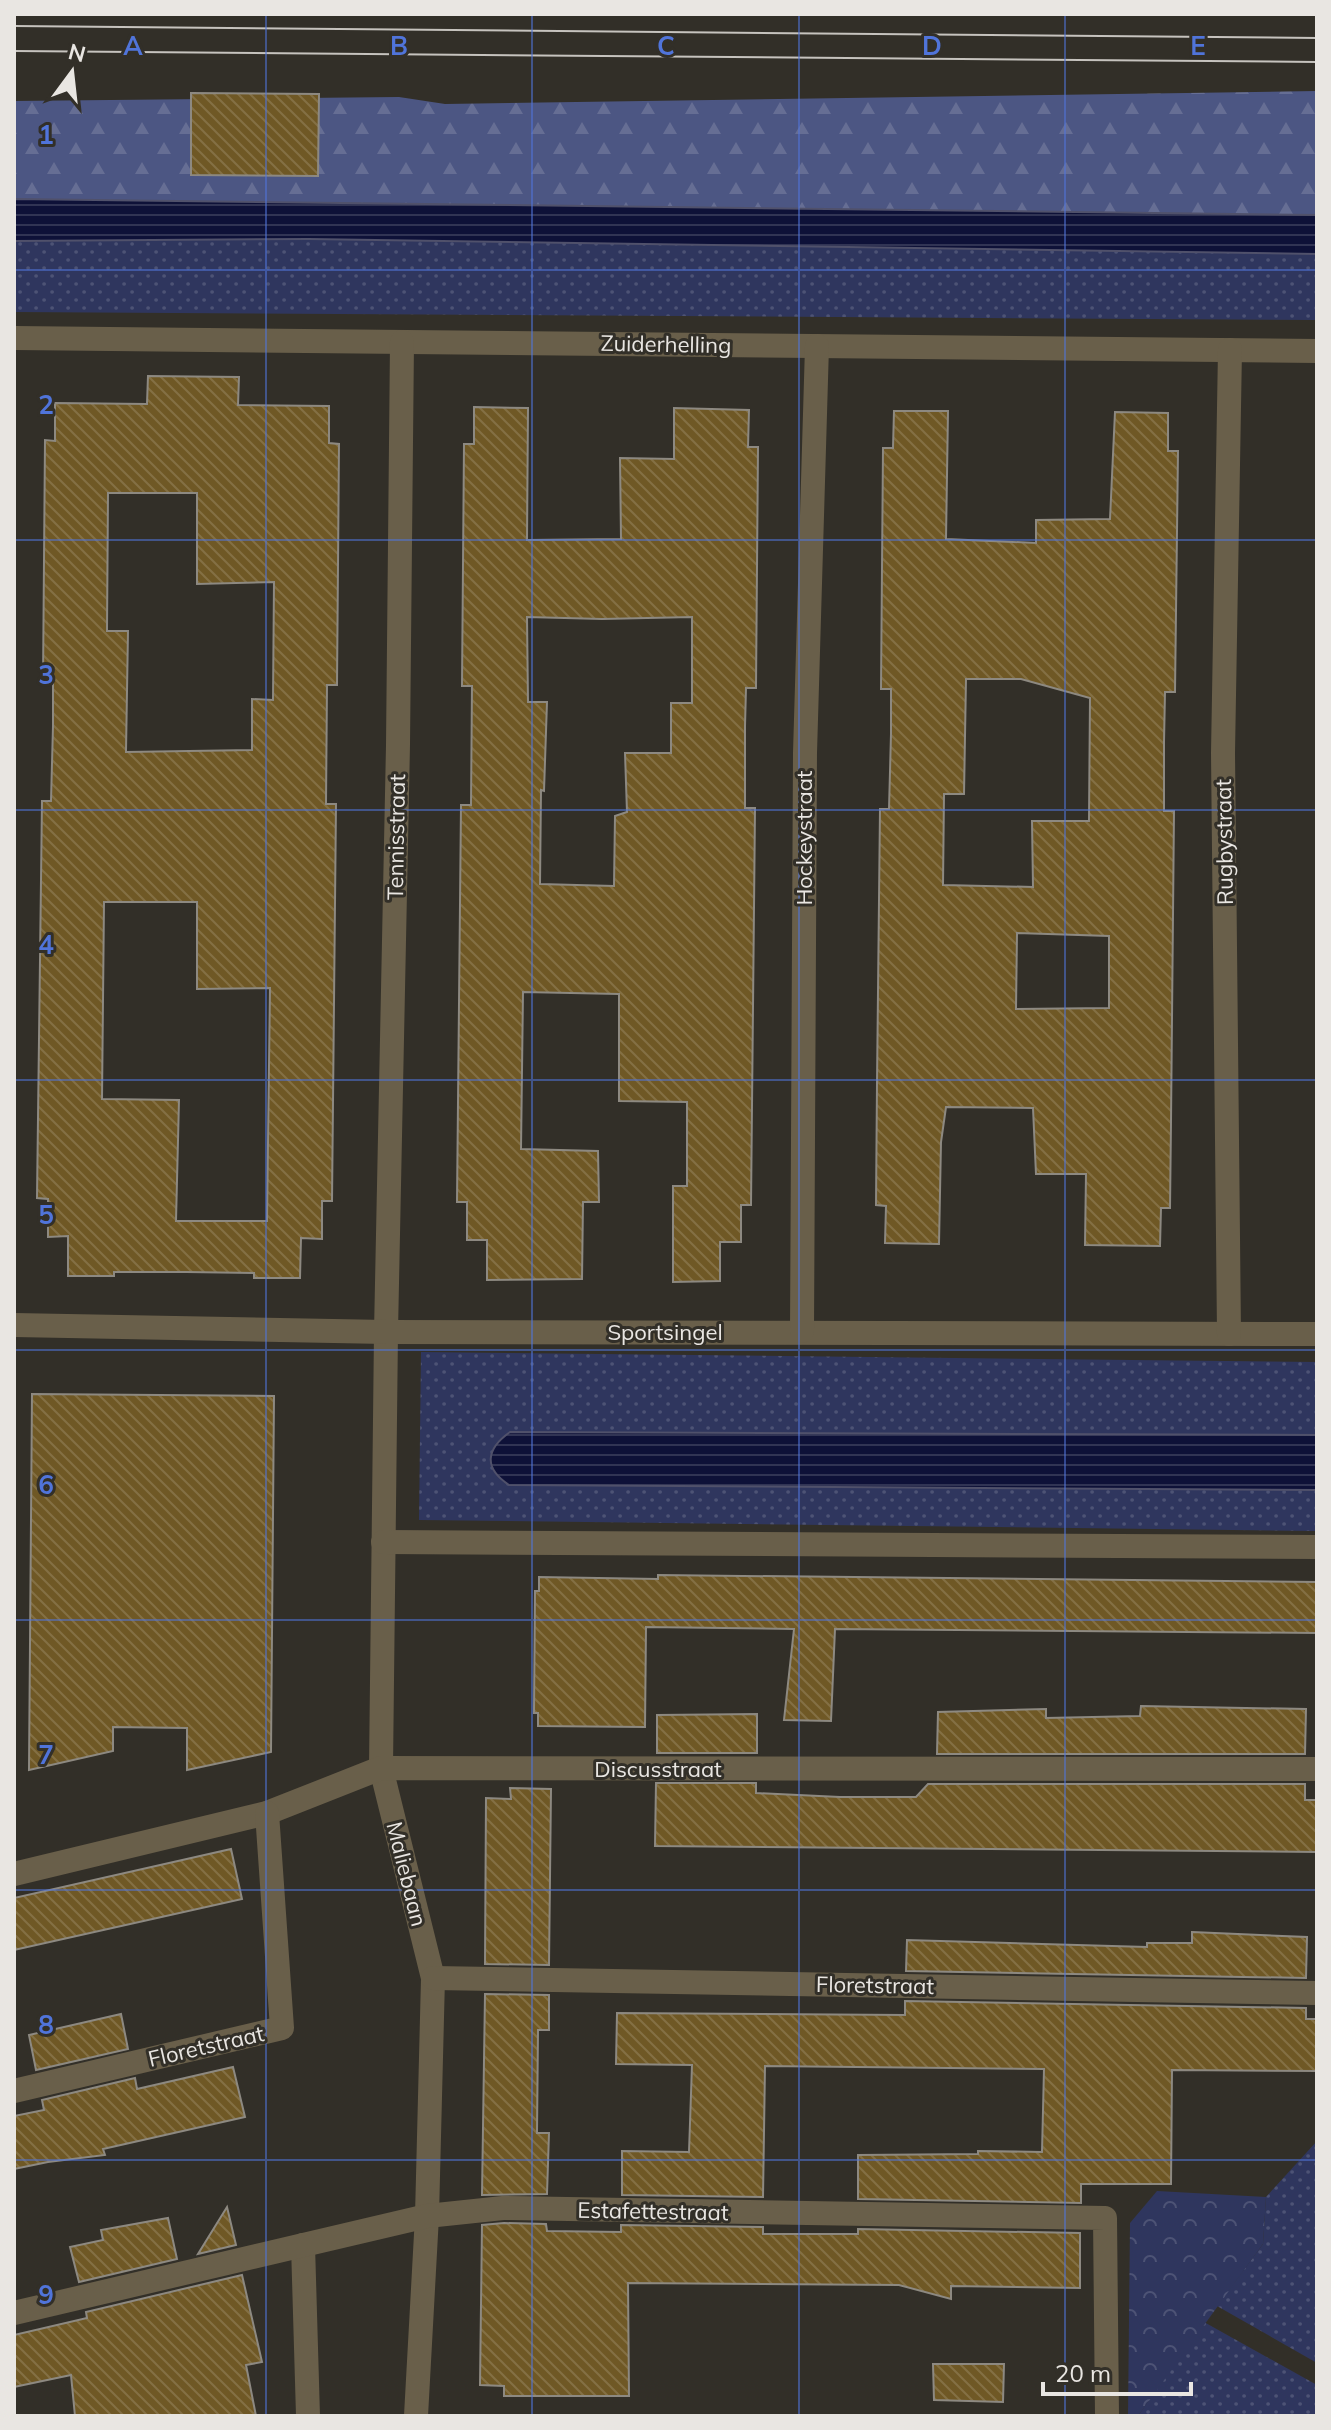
<svg xmlns="http://www.w3.org/2000/svg" width="1331" height="2430" font-family="Mulish,sans-serif">
<style>
.grass{fill:url(#grass-dots)}
.forest{fill:url(#forest-firs)}
.park{fill:url(#park-crowns)}
.water{fill:url(#water-rules);stroke:#50516b;stroke-width:2}
.building{fill:url(#building-back-hatch);stroke:#8d8981;stroke-width:2;fill-rule:evenodd}
.lines{fill:none;stroke-linecap:round;stroke-linejoin:round}
.street{stroke:#695f4a;stroke-width:24}
.tram{stroke:#c6c3be;stroke-width:2}
.grid{fill:none;stroke:#5074da;stroke-width:2;stroke-opacity:0.55}
.labels{text-anchor:middle;stroke-width:6;stroke-linejoin:round;paint-order:stroke}
.street-label{font-size:22px;fill:#e9e6e2;stroke:#322f28}
.grid-label{font-size:26px;text-anchor:middle;font-weight:bold;fill:#5074da;stroke:#322f28;stroke-width:6;stroke-linejoin:round;paint-order:stroke}
</style>
<defs>
<pattern id="grass-dots" width="8" height="8" patternUnits="userSpaceOnUse" patternTransform="scale(2)"><rect width="8" height="8" fill="#2f365e"/><path d="M2 2h.1M6 6h.1" fill="none" stroke="#4d5375" stroke-width="1.8" stroke-linecap="round"/></pattern>
<pattern id="forest-firs" width="22" height="20" patternUnits="userSpaceOnUse" patternTransform="scale(2)"><rect width="22" height="20" fill="#4c5683"/><path d="M5 1l3.5 6h-7zM16 11l3.5 6h-7z" fill="#666e94"/></pattern>
<pattern id="park-crowns" width="20" height="18" patternUnits="userSpaceOnUse" patternTransform="scale(2)"><rect width="20" height="18" fill="#2f365e"/><path d="M2 6a3 3 0 1 1 6 0M12 15a3 3 0 1 1 6 0" fill="none" stroke="#4d5375"/></pattern>
<pattern id="water-rules" width="6" height="5" patternUnits="userSpaceOnUse" patternTransform="scale(2)"><rect width="6" height="5" fill="#0e1138"/><path d="M0 2.5h6" fill="none" stroke="#313454"/></pattern>
<pattern id="building-back-hatch" width="6" height="6" patternUnits="userSpaceOnUse" patternTransform="scale(2)"><rect width="6" height="6" fill="#6f5825"/><path d="M-1 5l2 2M0 0l6 6M5-1l2 2" fill="none" stroke="#847044"/></pattern>
</defs>
<rect width="100%" height="100%" fill="#322f28"/>
<!-- grass -->
<g class="grass">
<path d="M 309,239 L 1317,254 L 1317,320 L 14,312 L 14,241 Z"/>
<path d="M 421,1352 L 1317,1362 L 1317,1435 L 510,1432 L 509,1485 L 1317,1490 L 1317,1531 L 419,1520 Z"/>
<path d="M 1317,2141 L 1317,2363 L 1217,2306 L 1263,2244 L 1266,2197 Z"/>
<path d="M 1204,2322 L 1317,2385 L 1317,2416 L 1138,2416 Z"/>
</g>
<!-- forest -->
<path class="forest" d="M 1317,91 L 1317,215 L 14,199 L 14,101 L 399,97 L 445,104 Z"/>
<!-- park -->
<path class="park" d="M 1157,2191 L 1266,2197 L 1263,2244 L 1138,2416 L 1128,2416 L 1130,2223 Z"/>
<!-- water -->
<g class="water">
<path d="M 14,199 L 1317,215 L 1317,254 L 309,239 L 14,241 Z"/>
<path d="M 510,1432 L 1317,1435 L 1317,1490 L 509,1485 C 483,1468 486,1449 510,1432 Z"/>
</g>
<!-- building -->
<g class="building">
<path d="M 191,93 L 319,94 L 318,176 L 191,175 Z"/>
<path d="M 148,376 L 239,377 L 238,405 L 329,406 L 329,443 L 339,444 L 337,685 L 327,685 L 326,804 L 336,804 L 332,1201 L 322,1201 L 322,1239 L 301,1238 L 300,1278 L 254,1278 L 254,1273 L 186,1272 L 114,1272 L 114,1276 L 68,1276 L 68,1236 L 48,1237 L 48,1199 L 37,1198 L 42,801 L 51,801 L 53,726 L 53,682 L 43,682 L 45,440 L 55,441 L 55,403 L 147,404 ZM 108,493 L 197,493 L 197,584 L 274,582 L 273,700 L 252,699 L 252,750 L 126,752 L 128,631 L 107,631 ZM 104,902 L 197,902 L 197,989 L 270,988 L 267,1221 L 176,1221 L 179,1100 L 102,1099 Z"/>
<path d="M 474,407 L 528,408 L 527,540 L 621,539 L 620,458 L 674,459 L 674,408 L 749,410 L 748,447 L 758,447 L 756,688 L 746,688 L 745,726 L 745,808 L 755,808 L 751,1205 L 741,1205 L 741,1242 L 720,1242 L 720,1281 L 673,1282 L 673,1186 L 687,1186 L 687,1102 L 619,1101 L 619,994 L 523,992 L 521,1149 L 598,1151 L 599,1202 L 583,1202 L 582,1279 L 487,1280 L 487,1240 L 467,1240 L 467,1202 L 457,1202 L 461,805 L 471,805 L 472,686 L 462,686 L 464,444 L 474,444 ZM 527,617 L 602,619 L 692,617 L 692,703 L 671,703 L 671,753 L 625,753 L 627,812 L 615,816 L 614,886 L 540,884 L 541,790 L 544,791 L 547,702 L 528,702 Z"/>
<path d="M 894,411 L 948,411 L 946,539 L 1036,543 L 1036,520 L 1110,519 L 1115,412 L 1168,413 L 1168,451 L 1178,451 L 1175,692 L 1165,692 L 1164,742 L 1164,811 L 1174,811 L 1171,1122 L 1170,1208 L 1161,1208 L 1160,1246 L 1085,1245 L 1086,1174 L 1036,1174 L 1033,1108 L 946,1107 L 941,1142 L 939,1244 L 885,1243 L 886,1206 L 876,1205 L 877,1084 L 880,809 L 889,809 L 891,734 L 891,689 L 881,689 L 883,448 L 893,448 ZM 966,679 L 1021,679 L 1090,698 L 1089,821 L 1032,821 L 1033,887 L 943,885 L 944,794 L 964,794 ZM 1017,933 L 1109,936 L 1109,1008 L 1016,1009 Z"/>
<path d="M 32,1394 L 274,1396 L 271,1752 L 187,1770 L 187,1728 L 113,1727 L 113,1751 L 29,1770 Z"/>
<path d="M 658,1575 L 1317,1582 L 1317,1633 L 835,1629 L 831,1721 L 784,1720 L 794,1629 L 646,1627 L 645,1727 L 538,1726 L 538,1713 L 534,1713 L 535,1591 L 539,1591 L 539,1577 L 658,1579 Z"/>
<path d="M 1141,1706 L 1306,1709 L 1305,1754 L 937,1754 L 938,1712 L 1046,1709 L 1046,1718 L 1140,1716 Z"/>
<path d="M 757,1714 L 757,1753 L 657,1753 L 657,1715 Z"/>
<path d="M 656,1783 L 756,1783 L 756,1793 L 840,1797 L 916,1797 L 928,1784 L 1305,1784 L 1305,1800 L 1317,1800 L 1317,1852 L 655,1846 Z"/>
<path d="M 510,1788 L 551,1789 L 549,1965 L 485,1964 L 486,1798 L 511,1799 Z"/>
<path d="M 231,1849 L 242,1899 L 14,1950 L 14,1898 Z"/>
<path d="M 1192,1932 L 1307,1937 L 1306,1978 L 906,1971 L 907,1940 L 1147,1947 L 1147,1943 L 1192,1943 Z"/>
<path d="M 485,1994 L 549,1995 L 549,2030 L 538,2030 L 537,2133 L 549,2133 L 547,2194 L 482,2195 Z"/>
<path d="M 905,2001 L 1306,2008 L 1306,2019 L 1317,2019 L 1317,2071 L 1172,2070 L 1171,2184 L 1081,2184 L 1081,2203 L 858,2199 L 858,2155 L 978,2154 L 978,2151 L 1042,2152 L 1044,2069 L 765,2066 L 763,2197 L 622,2195 L 622,2151 L 689,2152 L 692,2065 L 616,2064 L 617,2013 L 905,2015 Z"/>
<path d="M 121,2014 L 128,2049 L 36,2070 L 29,2035 Z"/>
<path d="M 233,2067 L 245,2117 L 103,2149 L 105,2155 L 48,2162 L 14,2169 L 14,2116 L 44,2110 L 42,2100 L 135,2078 L 137,2089 Z"/>
<path d="M 227,2207 L 236,2245 L 198,2254 Z"/>
<path d="M 168,2218 L 177,2259 L 79,2282 L 70,2247 L 103,2240 L 101,2230 Z"/>
<path d="M 504,2223 L 546,2224 L 547,2231 L 621,2232 L 621,2225 L 763,2227 L 763,2234 L 858,2234 L 858,2229 L 1080,2233 L 1080,2288 L 951,2286 L 951,2299 L 899,2285 L 628,2283 L 629,2396 L 504,2396 L 504,2386 L 480,2385 L 482,2225 Z"/>
<path d="M 242,2275 L 262,2362 L 246,2365 L 256,2416 L 75,2416 L 71,2375 L 14,2387 L 14,2335 L 87,2318 L 86,2312 Z"/>
<path d="M 933,2364 L 1004,2364 L 1003,2402 L 934,2400 Z"/>
</g>
<g class="lines">
<!-- street -->
<g class="street">
<path d="M 14,338 L 1317,351"/>
<path d="M 402,342 L 398,745 L 386,1332 L 381,1768 L 433,1978 L 427,2216 L 416,2416"/>
<path d="M 14,1325 L 386,1332 L 1317,1334"/>
<path d="M 802,1331 L 805,753 L 817,346"/>
<path d="M 1229,1334 L 1223,753 L 1230,350"/>
<path d="M 383,1542 L 1317,1547"/>
<path d="M 14,1874 L 267,1813 L 381,1768 L 1317,1769"/>
<path d="M 433,1978 L 1317,1993"/>
<path d="M 14,2091 L 282,2028 L 267,1813"/>
<path d="M 303,2245 L 308,2416"/>
<path d="M 14,2313 L 427,2216 L 503,2208 L 1105,2218 L 1107,2416"/>
</g>
<!-- tram -->
<g class="tram">
<path d="M 14,26 L 1317,38"/>
<path d="M 14,51 L 1317,62"/>
</g>
</g>
<!-- grid -->
<path class="grid" d="M 266,14 L 266,2416M 532,14 L 532,2416M 799,14 L 799,2416M 1065,14 L 1065,2416M 14,270 L 1317,270M 14,540 L 1317,540M 14,810 L 1317,810M 14,1080 L 1317,1080M 14,1350 L 1317,1350M 14,1620 L 1317,1620M 14,1890 L 1317,1890M 14,2160 L 1317,2160"/>
<g class="labels">
<!-- street labels -->
<g class="street-label">
<text transform="translate(666 344) rotate(1)" y="8">Zuiderhelling</text>
<text transform="translate(396 837) rotate(-89)" y="8">Tennisstraat</text>
<text transform="translate(804 838) rotate(-90)" y="8">Hockeystraat</text>
<text transform="translate(1224 842) rotate(-91)" y="8">Rugbystraat</text>
<text x="665" y="1340">Sportsingel</text>
<text x="658" y="1777">Discusstraat</text>
<text transform="translate(407 1874) rotate(76)" y="8">Maliebaan</text>
<text transform="translate(875 1985) rotate(1)" y="8">Floretstraat</text>
<text transform="translate(206 2046) rotate(-13)" y="8">Floretstraat</text>
<text transform="translate(653 2211) rotate(1)" y="8">Estafettestraat</text>
</g>
</g>
<g class="grid-label">
<text x="133" y="55">A</text>
<text x="399" y="55">B</text>
<text x="666" y="55">C</text>
<text x="932" y="55">D</text>
<text x="1198" y="55">E</text>
<text x="46" y="144">1</text>
<text x="46" y="414">2</text>
<text x="46" y="684">3</text>
<text x="46" y="954">4</text>
<text x="46" y="1224">5</text>
<text x="46" y="1494">6</text>
<text x="46" y="1764">7</text>
<text x="46" y="2034">8</text>
<text x="46" y="2304">9</text>
</g>
<!-- border -->
<rect width="1331" height="2430" fill="none" stroke="#e9e6e2" stroke-width="32"/>
<!-- north arrow -->
<g transform="translate(72 72) rotate(15)" stroke="#322f28" stroke-width="6" paint-order="stroke">
<path d="M0-6L14 30L0 20L-14 30Z" fill="#e9e6e2"/>
<text y="-12" font-size="22" font-weight="bold" text-anchor="middle" fill="#e9e6e2">N</text>
</g>
<!-- scale -->
<path d="M1043 2382v12h148v-12" fill="none" stroke="#e9e6e2" stroke-width="4"/>
<text x="1055" y="2382" font-size="24" fill="#e9e6e2" stroke="#322f28" stroke-width="6" paint-order="stroke">20 m</text>
</svg>
